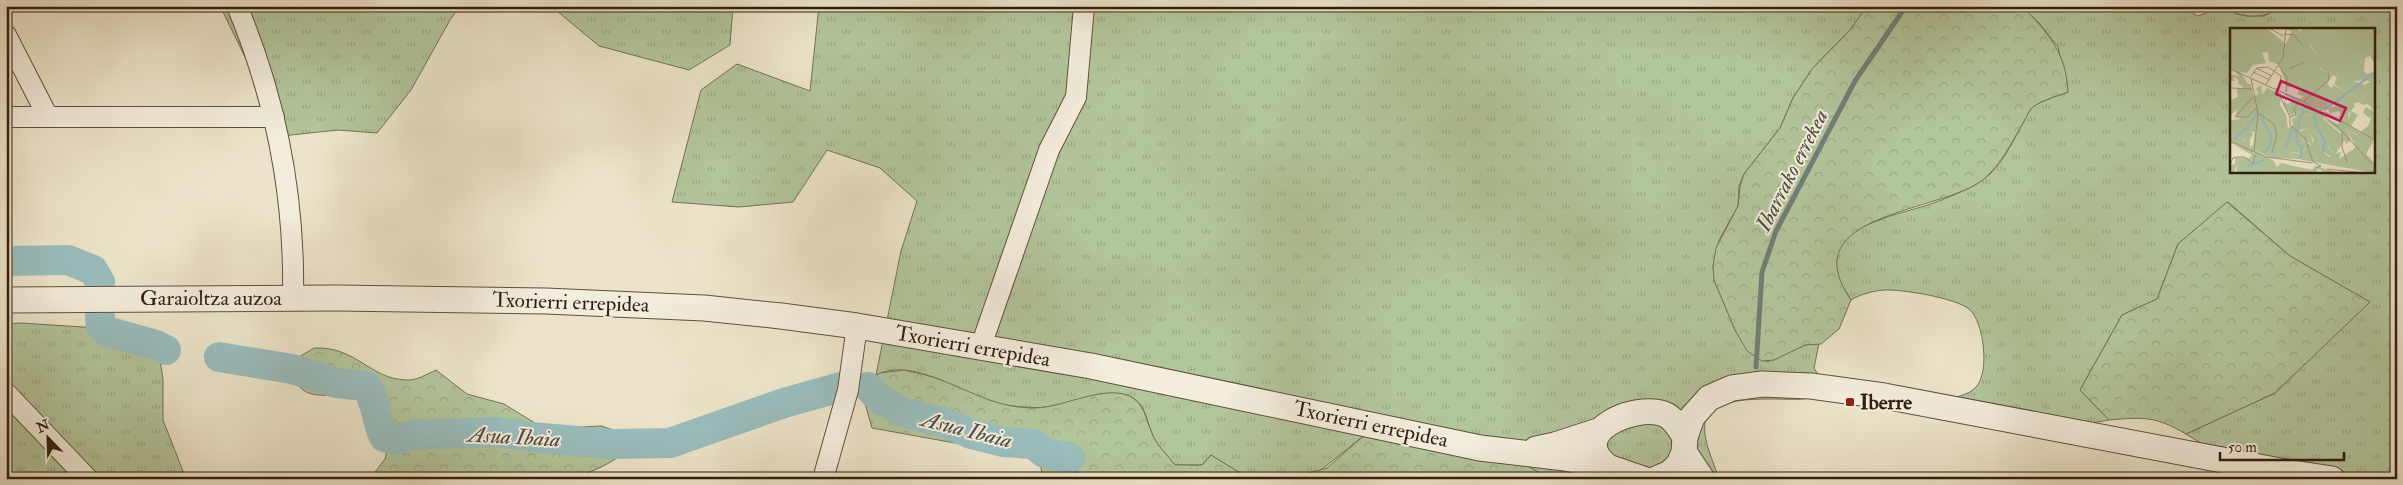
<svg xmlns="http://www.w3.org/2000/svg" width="2403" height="485" font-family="'IM FELL Double Pica',serif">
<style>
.grass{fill:url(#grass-tufts);stroke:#737254;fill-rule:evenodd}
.forest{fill:url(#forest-crowns);stroke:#737254}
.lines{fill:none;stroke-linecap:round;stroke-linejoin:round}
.stream{stroke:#717e77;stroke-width:5}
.river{stroke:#9abdbd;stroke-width:30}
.minor-casing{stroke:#61503c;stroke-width:22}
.tertiary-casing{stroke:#61503c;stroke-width:27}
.minor{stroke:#f3eddd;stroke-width:20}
.tertiary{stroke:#f3eddd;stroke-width:25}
.poi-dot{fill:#8f2418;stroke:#f3eddd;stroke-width:2}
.labels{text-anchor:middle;stroke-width:4;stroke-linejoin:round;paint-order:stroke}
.street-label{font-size:21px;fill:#331f0d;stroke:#f3eddd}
.poi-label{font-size:21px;font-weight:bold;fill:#331f0d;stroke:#f3eddd;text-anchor:start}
.water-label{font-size:22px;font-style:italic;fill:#524e42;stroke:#f3eddd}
.inset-river{fill:none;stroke:#9abdbd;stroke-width:2.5}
.inset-road{fill:none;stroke:#a2957e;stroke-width:1}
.view{fill:#c2185b;fill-opacity:0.15;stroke:#c2185b;stroke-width:2.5}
.inset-edge{fill:none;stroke:#331f0d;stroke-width:2.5}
</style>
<defs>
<pattern id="grass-tufts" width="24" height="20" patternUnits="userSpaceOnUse" patternTransform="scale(1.25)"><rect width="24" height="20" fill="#b3c59b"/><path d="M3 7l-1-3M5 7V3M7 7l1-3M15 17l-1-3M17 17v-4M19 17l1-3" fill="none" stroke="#9aa984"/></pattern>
<pattern id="forest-crowns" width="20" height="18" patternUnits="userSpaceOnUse" patternTransform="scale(1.25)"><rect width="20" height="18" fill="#b3c59b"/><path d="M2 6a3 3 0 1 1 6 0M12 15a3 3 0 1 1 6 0" fill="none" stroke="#9aa984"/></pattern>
</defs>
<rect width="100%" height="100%" fill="#ece4ca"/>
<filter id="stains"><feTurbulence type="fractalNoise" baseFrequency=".004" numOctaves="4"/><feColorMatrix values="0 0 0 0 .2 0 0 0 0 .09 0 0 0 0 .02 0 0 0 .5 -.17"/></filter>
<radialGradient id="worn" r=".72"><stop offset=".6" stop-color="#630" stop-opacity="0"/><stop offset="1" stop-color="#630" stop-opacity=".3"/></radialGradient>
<!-- grass -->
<g class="grass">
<path d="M 220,6 L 460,6 L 450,20 L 411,90 L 377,133 L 338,130 L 272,137 L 248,63 Z"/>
<path d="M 551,6 L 733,6 L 730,45 L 689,70 L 599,46 Z"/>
<path d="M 819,6 L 1867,6 L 1850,30 L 1812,69 L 1793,98 L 1780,128 L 1744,174 L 1739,186 L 1738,206 L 1719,240 L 1713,266 L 1714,280 L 1735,330 L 1767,362 L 1805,345 L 1819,343 L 1814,368 L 1830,393 C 1821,395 1812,398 1803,399 C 1780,401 1710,391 1705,423 C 1702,439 1714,463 1719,479 L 1551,479 L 1511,457 L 1372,433 L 1361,438 L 1321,470 L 1289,479 L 1250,479 L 1211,455 L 1202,465 L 1175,465 C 1168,456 1159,448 1154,438 C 1147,425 1147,406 1133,398 C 1110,385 1076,402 1052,406 C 1037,409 1021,407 1006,405 C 967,399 916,355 876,375 L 901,251 L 917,201 L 880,168 L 827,150 L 793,202 L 739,207 L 672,202 L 701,90 L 737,64 L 810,91 Z"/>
<path d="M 2021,6 L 2181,6 L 2198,16 L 2224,6 L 2236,14 L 2247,16 L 2264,16 L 2283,6 L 2397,6 L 2397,362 L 2395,362 L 2397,376 L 2397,479 L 2278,479 L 2212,450 L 2186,434 L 2275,393 L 2369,302 L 2290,256 L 2228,202 L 2178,244 L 2157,299 L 2122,315 L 2080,390 L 2109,420 L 2069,427 L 1945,400 C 1955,397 1969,395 1976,387 C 1990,373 1984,321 1969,309 C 1956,298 1901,289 1884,290 C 1874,291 1860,294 1851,300 C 1799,226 1895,218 1939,201 C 1954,195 1972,188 1984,179 C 2002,166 2013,141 2023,123 C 2026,118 2029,110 2033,107 C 2042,100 2058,96 2068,92 L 2058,47 L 2039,23 ZM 2232,29 L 2374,29 L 2374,171 L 2232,171 Z"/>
<path d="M 21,323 L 98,328 L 107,335 L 158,349 L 163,379 L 163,420 L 186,479 L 6,479 L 6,435 L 11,428 L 12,421 L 6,407 L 6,324 Z"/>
</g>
<!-- forest -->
<g class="forest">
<path d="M 1867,6 L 2022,6 C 2049,34 2066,52 2068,92 C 2058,96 2042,100 2033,107 C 2029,110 2026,118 2023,123 C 2012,142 2001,164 1984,179 C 1943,213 1790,212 1851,300 L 1839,329 L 1821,344 L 1805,345 L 1774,360 L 1762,361 L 1747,351 L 1735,330 L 1714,280 L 1713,266 L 1716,248 L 1738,206 L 1740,186 L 1744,174 L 1780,128 L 1793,98 L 1812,69 L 1850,30 Z"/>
<path d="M 2224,6 L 2283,6 C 2265,19 2241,20 2224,6 Z"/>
<path d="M 2227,202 L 2290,256 L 2370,302 L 2275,393 L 2186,434 C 2155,416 2144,417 2109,420 L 2080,390 L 2122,315 L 2157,299 L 2178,244 Z"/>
<path d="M 314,348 C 356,346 370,379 406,380 C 416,381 427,374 436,370 L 467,394 L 504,404 L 538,425 L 557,428 L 601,426 L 638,438 C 622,460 594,472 568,479 L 370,479 L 385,459 L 389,442 L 377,433 L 367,394 C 336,392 283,410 299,357 Z"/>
<path d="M 904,370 C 916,373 929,375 941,380 C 975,393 997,408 1035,408 C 1063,408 1108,382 1133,398 C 1146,407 1147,424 1154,438 C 1159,447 1168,456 1175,465 L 1202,465 L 1211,455 L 1250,479 L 1044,479 L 1038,458 L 872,428 L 864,400 L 868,381 L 880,373 Z"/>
<path d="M 1372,433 L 1511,457 L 1551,479 L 1289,479 L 1327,468 L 1361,438 Z"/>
</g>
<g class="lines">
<!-- stream -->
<g class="stream">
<path d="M 1756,367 L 1762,272 L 1776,231 L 1855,81 L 1906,6"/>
<path d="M 1070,458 L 1075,473 L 1082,479"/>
<path d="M 1070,479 L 1070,464"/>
</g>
<!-- river -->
<g class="river">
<path d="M 6,261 L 68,260 L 93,270 L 100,282"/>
<path d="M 100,317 L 101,326 L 106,331 L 156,345 L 166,350"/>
<path d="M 219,357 L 292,369 L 336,383 L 366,386 C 375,398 377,422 384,437 L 395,440 L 412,435 L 497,432 L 531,437 L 612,444 L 670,443 L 784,403 L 841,387"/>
<path d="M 868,387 L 880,399 L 905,413 L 946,423 L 971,434 L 1003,442 L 1033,444 L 1044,453 L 1070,458"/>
</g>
<defs>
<g id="minor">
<path d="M 237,6 C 276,99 295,197 293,298"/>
<path d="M 6,35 L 48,117"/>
<path d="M 6,117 L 274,117"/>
<path d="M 981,346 L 1049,150 L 1076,97 L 1084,6"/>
<path d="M 6,393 L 88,479"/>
<path d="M 823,479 L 848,390 L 857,326"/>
</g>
<g id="tertiary">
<path d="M 6,300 L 337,298 L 546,301 L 704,308 L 781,316 L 857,326 L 1091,366 L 1480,448 L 1565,458 L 1608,467 L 1643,479"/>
<path d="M 1536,449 L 1555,445 L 1598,431"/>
<path d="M 1684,452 L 1702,479"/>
<path d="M 1608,467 C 1565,433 1634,403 1664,414 C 1674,418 1679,428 1685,437"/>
<path d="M 1656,479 L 1670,473 L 1679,464 L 1684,452 L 1685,437 L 1692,417 L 1709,398 L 1732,388 L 1762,384 L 1811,386 L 1884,396 L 2286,472 L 2332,479"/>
</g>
</defs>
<!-- minor casing -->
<use href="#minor" class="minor-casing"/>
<!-- tertiary casing -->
<use href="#tertiary" class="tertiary-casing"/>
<!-- minor -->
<use href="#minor" class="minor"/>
<!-- tertiary -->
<use href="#tertiary" class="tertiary"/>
</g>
<!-- markers -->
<rect class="poi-dot" x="1845" y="397" width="10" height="10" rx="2.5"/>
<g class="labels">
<!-- street labels -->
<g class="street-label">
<text x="211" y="305">Garaioltza auzoa</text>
<text transform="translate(571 302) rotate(2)" y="7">Txorierri errepidea</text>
<text transform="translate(973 346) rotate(10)" y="7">Txorierri errepidea</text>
<text transform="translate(1371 424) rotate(12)" y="7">Txorierri errepidea</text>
</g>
<!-- poi labels -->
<g class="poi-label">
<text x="1860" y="409">Iberre</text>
</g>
<!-- water labels -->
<g class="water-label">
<text transform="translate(1791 170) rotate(-63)" y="8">Ibarrako errekea</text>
<text transform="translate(967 429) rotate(14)" y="8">Asua Ibaia</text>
<text transform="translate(514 436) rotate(3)" y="8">Asua Ibaia</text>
</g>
</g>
<!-- overview -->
<g transform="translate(2230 28)">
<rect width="145" height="145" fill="#ece4ca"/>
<path d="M 0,0 L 36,0 L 56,16 L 62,3 L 51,0 L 66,0 L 71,4 L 72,0 L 91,0 L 80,10 L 80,18 L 91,31 L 89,35 L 91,41 L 96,44 L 103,38 L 100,45 L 104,45 L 97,56 L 107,65 L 107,76 L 110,75 L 112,79 L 121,74 L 125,78 L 118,86 L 119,91 L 105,89 L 111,88 L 109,83 L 100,85 L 98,80 L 106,78 L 103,72 L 92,83 L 94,92 L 116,110 L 106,125 L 111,124 L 109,131 L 126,119 L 116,100 L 127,107 L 138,98 L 142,99 L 145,101 L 143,114 L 136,126 L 145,136 L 145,145 L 72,132 L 72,124 L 76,120 L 68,116 L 67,109 L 81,117 L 84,113 L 81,106 L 74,108 L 68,104 L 81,100 L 90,115 L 85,99 L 95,111 L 90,122 L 99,129 L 105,127 L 98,118 L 99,112 L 85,94 L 88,85 L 70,73 L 73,68 L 67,66 L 69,63 L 66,59 L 57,59 L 49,37 L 39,33 L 38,24 L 32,25 L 36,35 L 23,37 L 17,45 L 10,44 L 18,56 L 21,56 L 23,68 L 27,67 L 29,63 L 25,62 L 31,57 L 32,67 L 37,60 L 51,66 L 50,77 L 56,87 L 58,100 L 63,97 L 62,91 L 67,88 L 65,85 L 61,88 L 53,75 L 54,72 L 57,76 L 63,73 L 74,80 L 70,91 L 74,86 L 80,88 L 80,96 L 70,99 L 68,95 L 65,104 L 70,125 L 60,124 L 62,129 L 69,128 L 69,131 L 41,130 L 10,115 L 16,111 L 20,112 L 20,119 L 23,117 L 25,104 L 19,103 L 16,97 L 6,109 L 0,108 L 0,92 L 11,91 L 6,88 L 7,81 L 0,88 L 0,72 L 8,69 L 7,61 L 14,59 L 8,56 L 8,51 L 3,49 L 5,53 L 0,53 L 0,46 L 10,48 L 0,40 ZM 123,53 L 134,57 L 142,53 L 145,57 L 145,84 L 138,76 L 133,77 L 103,57 L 116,64 L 119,55 L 118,65 L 131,73 L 135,65 L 132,67 L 120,64 Z" fill="#b3c59b"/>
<path d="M 91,0 L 145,0 L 145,36 L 140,28 L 135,30 L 134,43 L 137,46 L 145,43 L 145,57 L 137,52 L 123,53 L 120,63 L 132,67 L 135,65 L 131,73 L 118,65 L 119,55 L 116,64 L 104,56 L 107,49 L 98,45 L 103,38 L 96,44 L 86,35 L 91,31 L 81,18 L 80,10 ZM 103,57 L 129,73 L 129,74 L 112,79 L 110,75 L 107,77 L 105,72 L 107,65 L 101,63 ZM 70,73 L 88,85 L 85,94 L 99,112 L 98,119 L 105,127 L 103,130 L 89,121 L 95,111 L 85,99 L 90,115 L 81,100 L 71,102 L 68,104 L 74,108 L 81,106 L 83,117 L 67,109 L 69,116 L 76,119 L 72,124 L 72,132 L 69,128 L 62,129 L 60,124 L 70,126 L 65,106 L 67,98 L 70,94 L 70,98 L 80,96 L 79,87 L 74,86 L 70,92 L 74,82 ZM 136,79 L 145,84 L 145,101 L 138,98 L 141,91 L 133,85 ZM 121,83 L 128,87 L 121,98 L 130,104 L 128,107 L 116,100 L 121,112 L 116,116 L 111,104 L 94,91 L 108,96 L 111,90 L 119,91 ZM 16,97 L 23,106 L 20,112 L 13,111 L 15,114 L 11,115 L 44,133 L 47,139 L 51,135 L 82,142 L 86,138 L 106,144 L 92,145 L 93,143 L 87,141 L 87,145 L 6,145 L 7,136 L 4,145 L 0,145 L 0,137 L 5,136 L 5,129 L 19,130 L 22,127 L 0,114 L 0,108 L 6,109 Z" fill="#b3c59b"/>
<path d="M 2,0 L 18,0 L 21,4 L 12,15 L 15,17 L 8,31 L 8,41 L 0,34 L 0,9 L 4,11 L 7,4 Z" fill="#b3c59b"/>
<path class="inset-river" d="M 55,66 L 69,72M 94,82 L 143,46M 85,85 L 86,98 L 95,113 L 92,125M 31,89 L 41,108 L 41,115 L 35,125M 67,102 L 75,77M 4,111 L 18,99 L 27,85M 55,122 L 61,104 L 66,103 L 68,116 L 72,120 L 70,131M 17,139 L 34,132"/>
<path class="inset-road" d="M 39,0 L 53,8M 54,6 L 64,7 L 73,18M 49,38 L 57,49 L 56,64M 26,40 L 42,48M 0,41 L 76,75 L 107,98 L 141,135M 59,41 L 74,34M 23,44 L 40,52M 21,48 L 27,40 L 38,39 L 51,48 L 51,56M 21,50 L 28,86 L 24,123M 36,56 L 53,30 L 56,0M 0,60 L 23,61M 46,60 L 60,89 L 60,97 L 75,110 L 83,134 L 91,138 L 85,140M 23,69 L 5,89 L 18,89 L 27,79M 74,73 L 99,52 L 98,45M 28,85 L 44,96 L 47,107 L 42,125M 92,85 L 95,84 L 145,112M 60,89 L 66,87 L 64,81 L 71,71M 112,103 L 112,119 L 117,134M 0,113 L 36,129 L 82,135M 0,137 L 3,130 L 8,129 L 15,129 L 23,136 L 25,127M 97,141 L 136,145"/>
<path class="view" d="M 51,53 L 116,80 L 110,93 L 46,66 Z"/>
<rect width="145" height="145" class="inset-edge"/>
</g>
<!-- margin -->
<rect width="2403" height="485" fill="none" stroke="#ece4ca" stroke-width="25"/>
<rect x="8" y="8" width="2388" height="470" fill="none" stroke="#331f0d" stroke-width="2.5"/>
<rect x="12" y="12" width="2378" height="460" fill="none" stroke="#331f0d"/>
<!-- north arrow -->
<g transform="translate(48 438) rotate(337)" stroke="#f3eddd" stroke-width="4" paint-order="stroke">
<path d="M0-4L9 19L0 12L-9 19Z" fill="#331f0d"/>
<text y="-8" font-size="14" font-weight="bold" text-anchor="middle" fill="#331f0d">N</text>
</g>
<!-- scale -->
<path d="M2220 452v8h124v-8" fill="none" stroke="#331f0d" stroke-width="2.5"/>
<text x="2228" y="452" font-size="15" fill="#331f0d" stroke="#f3eddd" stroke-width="4" paint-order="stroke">50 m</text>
<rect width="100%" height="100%" filter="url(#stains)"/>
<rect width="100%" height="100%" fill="url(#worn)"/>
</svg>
